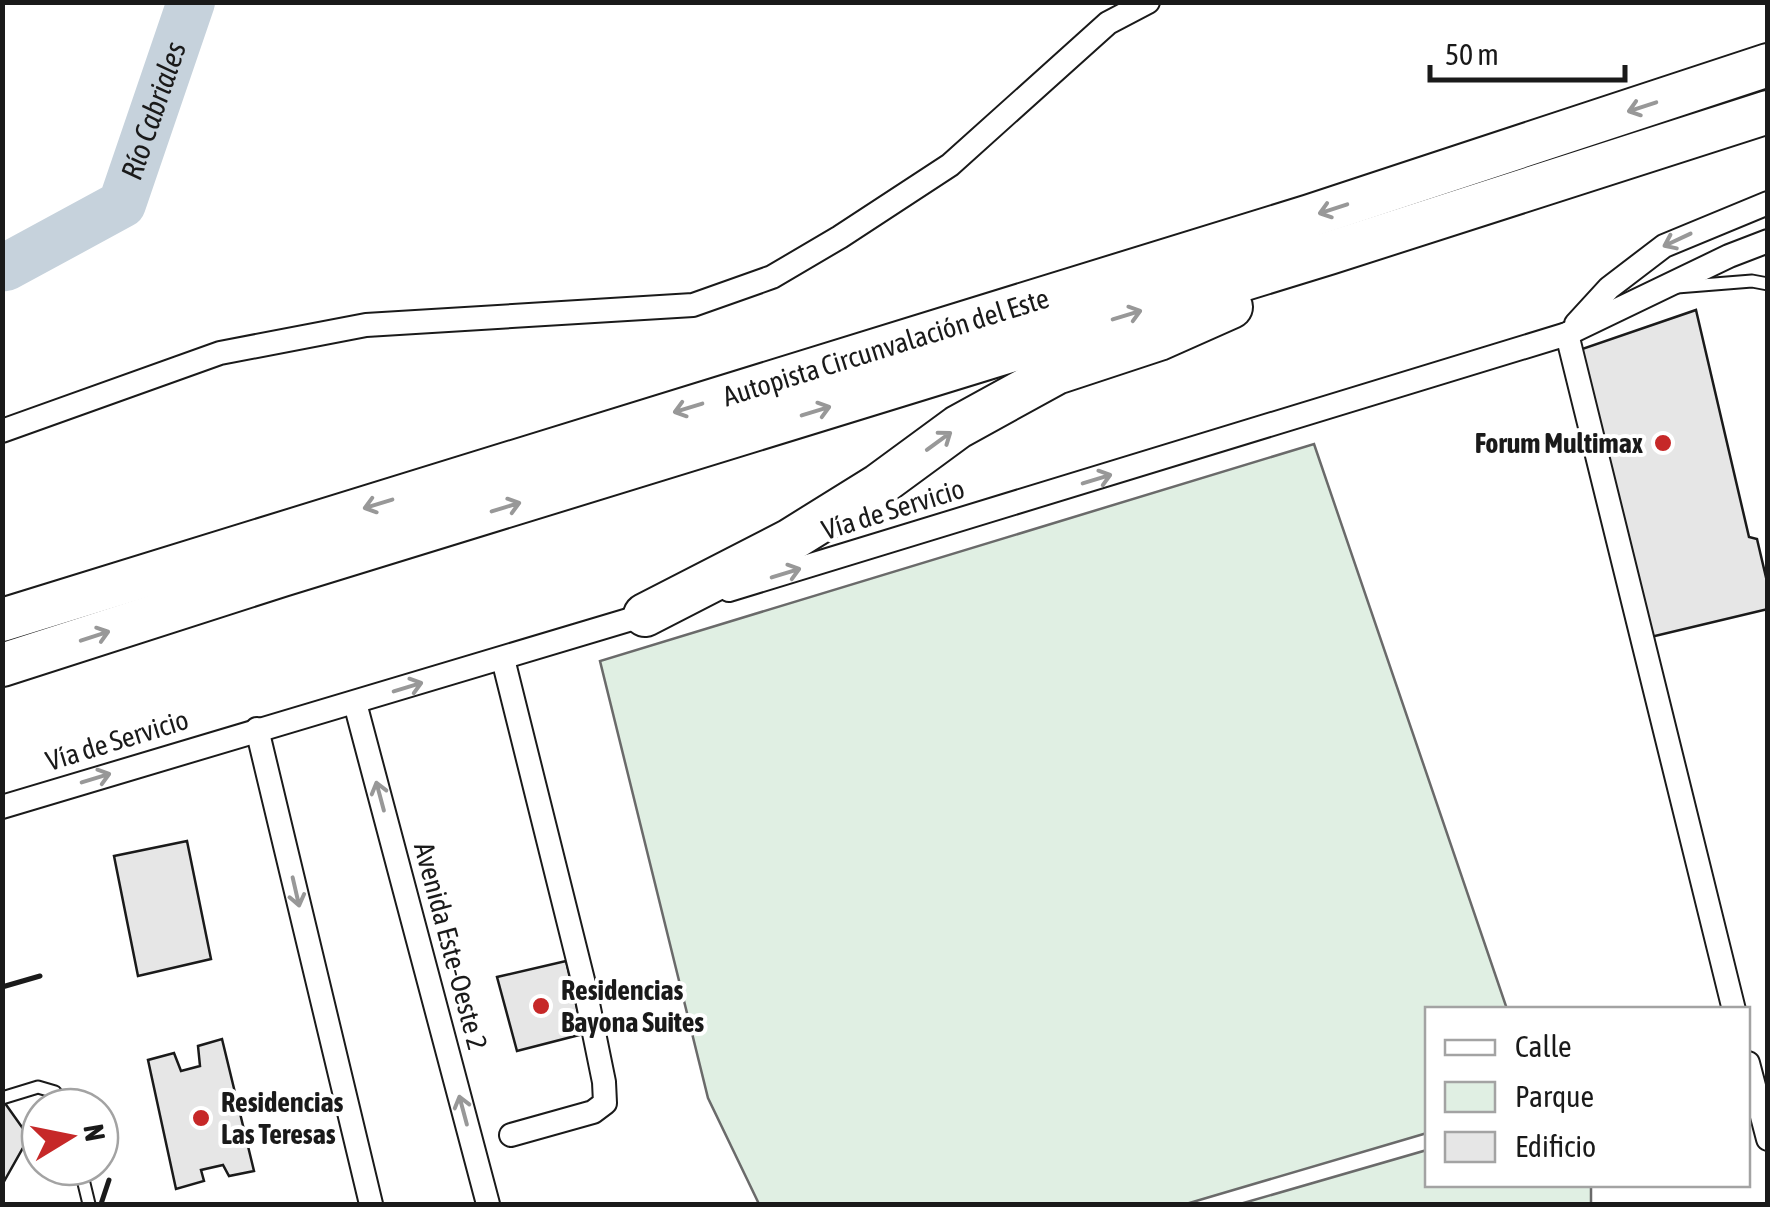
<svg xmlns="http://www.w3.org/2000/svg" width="1770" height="1207" font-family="'Asap Condensed',sans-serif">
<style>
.green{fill:#e0efe3;stroke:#6a6a6a;stroke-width:2.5}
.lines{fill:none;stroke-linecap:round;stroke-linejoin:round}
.river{stroke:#c6d2dc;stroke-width:48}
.building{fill:#e6e6e6;stroke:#1a1a1a;stroke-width:2.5}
.service-casing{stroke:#1a1a1a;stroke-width:15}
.minor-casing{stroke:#1a1a1a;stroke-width:26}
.motorway-casing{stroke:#1a1a1a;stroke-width:46}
.service{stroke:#fff;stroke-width:11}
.minor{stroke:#fff;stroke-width:22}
.motorway{stroke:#fff;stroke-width:42}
.wall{stroke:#1a1a1a;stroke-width:5}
.oneway{stroke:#989898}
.poi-dot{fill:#c62828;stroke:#fff;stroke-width:4}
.labels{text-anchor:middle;stroke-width:8;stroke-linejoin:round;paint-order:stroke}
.street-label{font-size:28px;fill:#1a1a1a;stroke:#fff}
.poi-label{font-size:28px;font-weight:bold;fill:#1a1a1a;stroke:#fff;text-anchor:start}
.water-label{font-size:30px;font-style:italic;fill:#1a1a1a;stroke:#fff}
</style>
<rect width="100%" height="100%" fill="#fff"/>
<!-- green -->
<g class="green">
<path d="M 1314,444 L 1507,1009 L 1428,1010 L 1427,1133 L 1186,1204 L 759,1204 L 708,1098 L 600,661 Z"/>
<path d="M 1427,1150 L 1428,1184 L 1591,1185 L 1591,1204 L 1240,1204 Z"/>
</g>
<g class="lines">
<!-- river -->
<path class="river" id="s1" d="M 2,265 L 6,267 L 122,204 L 191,2"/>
</g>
<!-- building -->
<g class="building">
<path d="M 1696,310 L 1749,537 L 1757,539 L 1768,586 L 1768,609 L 1634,641 L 1582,349 Z"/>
<path d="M 187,841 L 211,959 L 138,976 L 114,856 Z"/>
<path d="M 566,961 L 583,1034 L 517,1051 L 497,977 Z"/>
<path d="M 222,1039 L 254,1171 L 229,1176 L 223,1165 L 201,1170 L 204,1181 L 176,1189 L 148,1060 L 174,1053 L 181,1071 L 200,1066 L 198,1046 Z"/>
<path d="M 2,1099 L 29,1137 L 2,1185 Z"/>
</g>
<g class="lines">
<defs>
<g id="service">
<path d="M 1677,287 L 1752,281 L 1768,284"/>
<path d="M 2,1098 L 38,1087 L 55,1092 L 65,1107"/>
<path d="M 80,1167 L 89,1204"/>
</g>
<g id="minor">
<path d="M 1576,324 L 1609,288 L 1664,246 L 1768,203"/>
<path d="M 1567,334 L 1734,1010"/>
<path d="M 2,431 L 220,353 L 366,325 L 693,305 L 772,277 L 840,237 L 950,165 L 1108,23 L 1148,2"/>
<path d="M 729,590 L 1567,334 L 1729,256 L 1768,241"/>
<path d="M 503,659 L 584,984 L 604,1082 L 605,1103 L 593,1112 L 511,1135"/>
<path d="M 355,703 L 488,1204"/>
<path d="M 257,729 L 371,1204"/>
<path d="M 2,807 L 655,612"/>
<path d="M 1748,1063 L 1768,1139"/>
</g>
<g id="motorway">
<path d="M 645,615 L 789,541 L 879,485 L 958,427 L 1056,373 L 1159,339 L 1231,307"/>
<path id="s2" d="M 2,620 L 1310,216 L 1768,65"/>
<path d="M 2,665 L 282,575 L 1329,253 L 1768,112"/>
</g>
</defs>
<!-- service casing -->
<use href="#service" class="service-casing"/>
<!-- minor casing -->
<use href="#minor" class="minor-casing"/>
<!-- motorway casing -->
<use href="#motorway" class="motorway-casing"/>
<!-- service -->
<use href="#service" class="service"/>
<!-- minor -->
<use href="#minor" class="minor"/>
<!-- motorway -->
<use href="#motorway" class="motorway"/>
<!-- wall -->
<g class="wall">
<path d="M 2,987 L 40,976"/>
<path d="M 101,1204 L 109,1180"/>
</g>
</g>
<!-- one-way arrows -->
<defs><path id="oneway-shaft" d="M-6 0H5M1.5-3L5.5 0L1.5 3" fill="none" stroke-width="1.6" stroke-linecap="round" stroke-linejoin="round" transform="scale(2.5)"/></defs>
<g class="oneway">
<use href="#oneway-shaft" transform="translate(1642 107) rotate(162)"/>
<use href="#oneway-shaft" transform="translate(1333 209) rotate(162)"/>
<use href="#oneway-shaft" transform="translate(1677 240) rotate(155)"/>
<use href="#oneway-shaft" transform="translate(1127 315) rotate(-17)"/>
<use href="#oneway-shaft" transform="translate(688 408) rotate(163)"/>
<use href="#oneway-shaft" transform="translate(816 411) rotate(-17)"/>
<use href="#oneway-shaft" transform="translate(939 441) rotate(-36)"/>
<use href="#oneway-shaft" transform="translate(1097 479) rotate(-17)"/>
<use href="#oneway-shaft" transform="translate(378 504) rotate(163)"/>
<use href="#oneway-shaft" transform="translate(506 507) rotate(-17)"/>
<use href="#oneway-shaft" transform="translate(786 573) rotate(-17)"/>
<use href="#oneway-shaft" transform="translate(95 636) rotate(-18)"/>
<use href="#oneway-shaft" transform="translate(408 687) rotate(-17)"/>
<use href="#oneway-shaft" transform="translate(96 778) rotate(-17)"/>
<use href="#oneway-shaft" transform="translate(380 796) rotate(-105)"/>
<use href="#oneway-shaft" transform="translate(296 892) rotate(77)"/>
<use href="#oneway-shaft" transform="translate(463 1110) rotate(-105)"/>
</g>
<!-- markers -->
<g class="poi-dot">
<circle cx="1663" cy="443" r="10"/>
<circle cx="541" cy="1006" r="10"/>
<circle cx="201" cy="1118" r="10"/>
</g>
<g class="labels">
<!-- street labels -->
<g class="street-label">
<text dy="10" stroke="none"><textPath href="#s2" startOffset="925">Autopista Circunvalación del Este</textPath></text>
<text transform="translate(893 509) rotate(-17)" y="10">Vía de Servicio</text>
<text transform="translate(117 740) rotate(-17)" y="10">Vía de Servicio</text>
<text transform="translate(451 946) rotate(75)" y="10">Avenida Este-Oeste 2</text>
</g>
<!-- poi labels -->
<g class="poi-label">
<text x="1643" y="453" text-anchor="end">Forum Multimax</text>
<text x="561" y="1000">Residencias<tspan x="561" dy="32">Bayona Suites</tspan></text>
<text x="221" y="1112">Residencias<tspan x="221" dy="32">Las Teresas</tspan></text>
</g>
<!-- water labels -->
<g class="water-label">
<text dy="10" stroke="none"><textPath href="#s1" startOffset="235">Río Cabriales</textPath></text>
</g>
</g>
<!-- border -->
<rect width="1770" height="1207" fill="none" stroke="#1a1a1a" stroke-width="10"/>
<!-- legend -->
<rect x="1425" y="1007" width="325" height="180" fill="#ffffff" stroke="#a3a3a3" stroke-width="2.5"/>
<rect x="1445" y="1040" width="50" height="15" fill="#ffffff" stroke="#a3a3a3" stroke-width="2.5"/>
<text x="1515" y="1057" font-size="30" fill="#1a1a1a">Calle</text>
<rect x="1445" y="1082" width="50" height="30" fill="#e0efe3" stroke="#a3a3a3" stroke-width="2.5"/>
<text x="1515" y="1107" font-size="30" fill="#1a1a1a">Parque</text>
<rect x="1445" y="1132" width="50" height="30" fill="#e6e6e6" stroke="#a3a3a3" stroke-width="2.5"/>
<text x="1515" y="1157" font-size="30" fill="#1a1a1a">Edificio</text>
<!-- north arrow -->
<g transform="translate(70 1137) rotate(80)"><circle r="48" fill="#ffffff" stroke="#a3a3a3" stroke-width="2.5"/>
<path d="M0-8L18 38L0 25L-18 38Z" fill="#c62828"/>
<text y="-15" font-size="28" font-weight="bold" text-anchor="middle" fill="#1a1a1a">N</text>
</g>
<!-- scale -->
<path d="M1430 65v15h195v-15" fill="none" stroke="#1a1a1a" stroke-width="5"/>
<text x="1445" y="65" font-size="30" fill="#1a1a1a" stroke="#ffffff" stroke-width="8" paint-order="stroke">50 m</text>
</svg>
